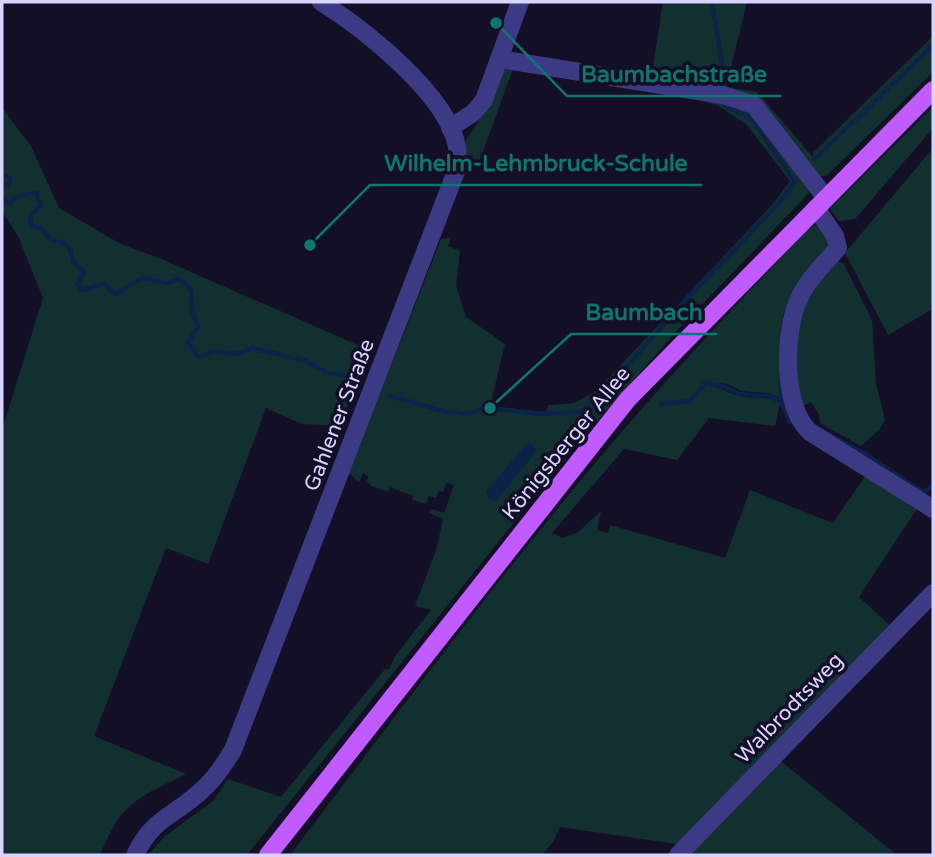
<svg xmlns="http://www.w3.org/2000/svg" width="935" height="857" font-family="'Varela Round',sans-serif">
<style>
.green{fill:#12302f}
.water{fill:#0c2248}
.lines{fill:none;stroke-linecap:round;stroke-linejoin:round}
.stream{stroke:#0c2248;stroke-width:4.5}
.minor{stroke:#3d3a85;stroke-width:18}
.major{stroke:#c25bff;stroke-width:18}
.labels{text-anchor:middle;stroke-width:7;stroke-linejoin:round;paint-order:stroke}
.street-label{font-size:21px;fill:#d9d4ff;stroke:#130f26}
.leader{fill:none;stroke:#0f766e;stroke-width:2.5}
.callout-dot{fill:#0f766e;stroke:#130f26;stroke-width:2.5}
.callout-label{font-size:23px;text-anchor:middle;font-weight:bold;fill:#0f766e;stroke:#130f26;stroke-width:7;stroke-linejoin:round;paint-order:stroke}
</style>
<rect width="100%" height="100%" fill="#130f26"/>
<!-- green -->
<g class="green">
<path d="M 663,2 L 747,2 L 726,87 L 757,92 L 813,157 L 813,153 L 933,36 L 933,72 L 826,176 L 820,176 L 762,106 L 651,79 Z"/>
<path d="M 505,66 L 745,105 L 808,186 L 809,193 L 674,334 L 579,442 L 566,433 L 558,443 L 566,444 L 573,449 L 247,855 L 148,855 L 165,836 L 213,801 L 228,779 L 281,797 L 385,669 L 389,669 L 396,655 L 431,610 L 415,606 L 436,550 L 443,519 L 429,513 L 431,509 L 444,513 L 454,485 L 446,483 L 443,492 L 439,491 L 436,498 L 429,496 L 426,504 L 412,500 L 413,496 L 390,487 L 388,492 L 371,486 L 367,481 L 368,476 L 363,473 L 359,482 L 349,473 L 441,239 L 451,237 L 448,246 L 460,251 L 456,286 L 466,317 L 505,344 L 490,406 L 546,412 L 548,405 L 574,403 L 596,391 L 772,205 L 790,181 L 747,125 L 717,105 L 685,97 L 513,69 L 477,168 L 472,167 C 450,147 479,125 487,108 C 494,94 499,80 505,66 Z"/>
<path d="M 933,107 L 933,128 L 855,219 L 839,221 L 830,209 Z"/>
<path d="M 2,108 L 31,146 L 59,208 L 121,244 L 159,258 L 369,350 L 340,426 L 302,424 L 266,408 L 208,564 L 166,548 L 94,736 L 186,774 C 167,784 145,792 129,807 C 115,819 108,838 100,854 L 91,855 L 2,855 L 2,430 L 43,298 L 18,236 L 2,212 Z"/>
<path d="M 933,148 L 933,309 L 888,335 L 845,253 Z"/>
<path d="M 815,225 C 824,228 827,239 828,247 L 791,294 L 781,325 L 781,399 L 769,393 L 741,391 L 728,384 L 705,382 L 706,385 C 718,387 728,393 740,396 C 756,400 764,394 780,403 L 775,426 L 709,418 L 677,460 L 624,449 L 552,533 L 563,538 L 578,532 L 601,511 L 597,530 L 608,533 L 610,525 L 725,558 L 750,490 L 833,523 L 868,472 L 920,504 L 859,597 L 894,629 L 683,845 L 560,827 L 553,842 L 542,855 L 290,855 C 398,713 503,570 619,435 C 680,364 745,296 809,228 Z"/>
<path d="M 838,261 L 844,264 L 872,320 L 876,383 L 885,419 L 880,429 L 861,446 L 820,423 L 819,414 L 811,402 L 800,408 C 790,384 792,329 803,305 C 810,289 827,274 838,261 Z"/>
<path d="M 777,758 L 897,855 L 683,855 Z"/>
</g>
<!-- water -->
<path class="water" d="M 527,443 L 533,444 L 537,451 L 496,501 L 489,500 L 486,492 Z"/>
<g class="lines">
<!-- stream -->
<g class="stream">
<path d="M 712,2 L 725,82"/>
<path d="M 815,159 L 933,45"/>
<path d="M 2,175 L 10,178 L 8,184 L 2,187"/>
<path d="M 2,198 L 8,203 L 11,203 L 15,197 L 36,193 L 41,206 L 30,216 L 31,225 L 41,228 L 51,240 L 63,243 L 70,248 L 73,262 L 84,272 L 77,285 L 83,290 L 104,284 L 115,294 L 143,278 L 167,283 L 179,279 C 198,293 190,291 192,310 C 193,316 197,321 198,327 L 188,342 L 198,356 L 202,357 L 213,351 L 238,354 L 252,348 L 306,361 L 327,373 L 357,378"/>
<path d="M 782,334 L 785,315"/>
<path d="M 390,396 L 443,411 L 468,414 L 480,409 L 490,408 L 541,414 L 589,411"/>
<path d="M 781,402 L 781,381"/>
<path d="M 661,404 L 690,401 L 705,383 L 725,387 L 740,394 L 769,396 L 781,402 L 790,422"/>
<path d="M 579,412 L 600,397 L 680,306 L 778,204 L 795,182 L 752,119 L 725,106"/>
<path d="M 813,426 L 865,454 L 924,493 L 933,485"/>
</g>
<!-- minor -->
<g class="minor">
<path d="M 500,59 L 723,95 L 754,105 L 826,198"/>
<path d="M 450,128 L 473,113 L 484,100 L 520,2"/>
<path d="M 816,208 L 835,236 L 838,248 C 824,264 806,281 798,301 C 784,333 782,407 810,432 L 933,509"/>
<path d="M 135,855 C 153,817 175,816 202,790 C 215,779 224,765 233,750 L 457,169 C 457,162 458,154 457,147 C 448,95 364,29 321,2"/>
<path d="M 678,855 L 933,593"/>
</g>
<!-- major -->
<path class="major" d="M 268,855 L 628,399 L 933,90"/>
</g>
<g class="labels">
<!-- street labels -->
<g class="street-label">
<text transform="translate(339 415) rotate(-69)" y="7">Gahlener Straße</text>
<text transform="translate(566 443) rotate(-51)" y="7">Königsberger Allee</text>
<text transform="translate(789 708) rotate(-46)" y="7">Walbrodtsweg</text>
</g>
</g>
<!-- callouts -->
<path class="leader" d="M496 23L567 96H781M310 245L370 185H702M490 408L571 334H717"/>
<g class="callout-dot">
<circle cx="496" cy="23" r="7"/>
<circle cx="310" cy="245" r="7"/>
<circle cx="490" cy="408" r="7"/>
</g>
<g class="callout-label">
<text x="674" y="82">Baumbachstraße</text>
<text x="536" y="171">Wilhelm-Lehmbruck-Schule</text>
<text x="644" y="320">Baumbach</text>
</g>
<!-- border -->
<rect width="935" height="857" fill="none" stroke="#d9d4ff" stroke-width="7"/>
</svg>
